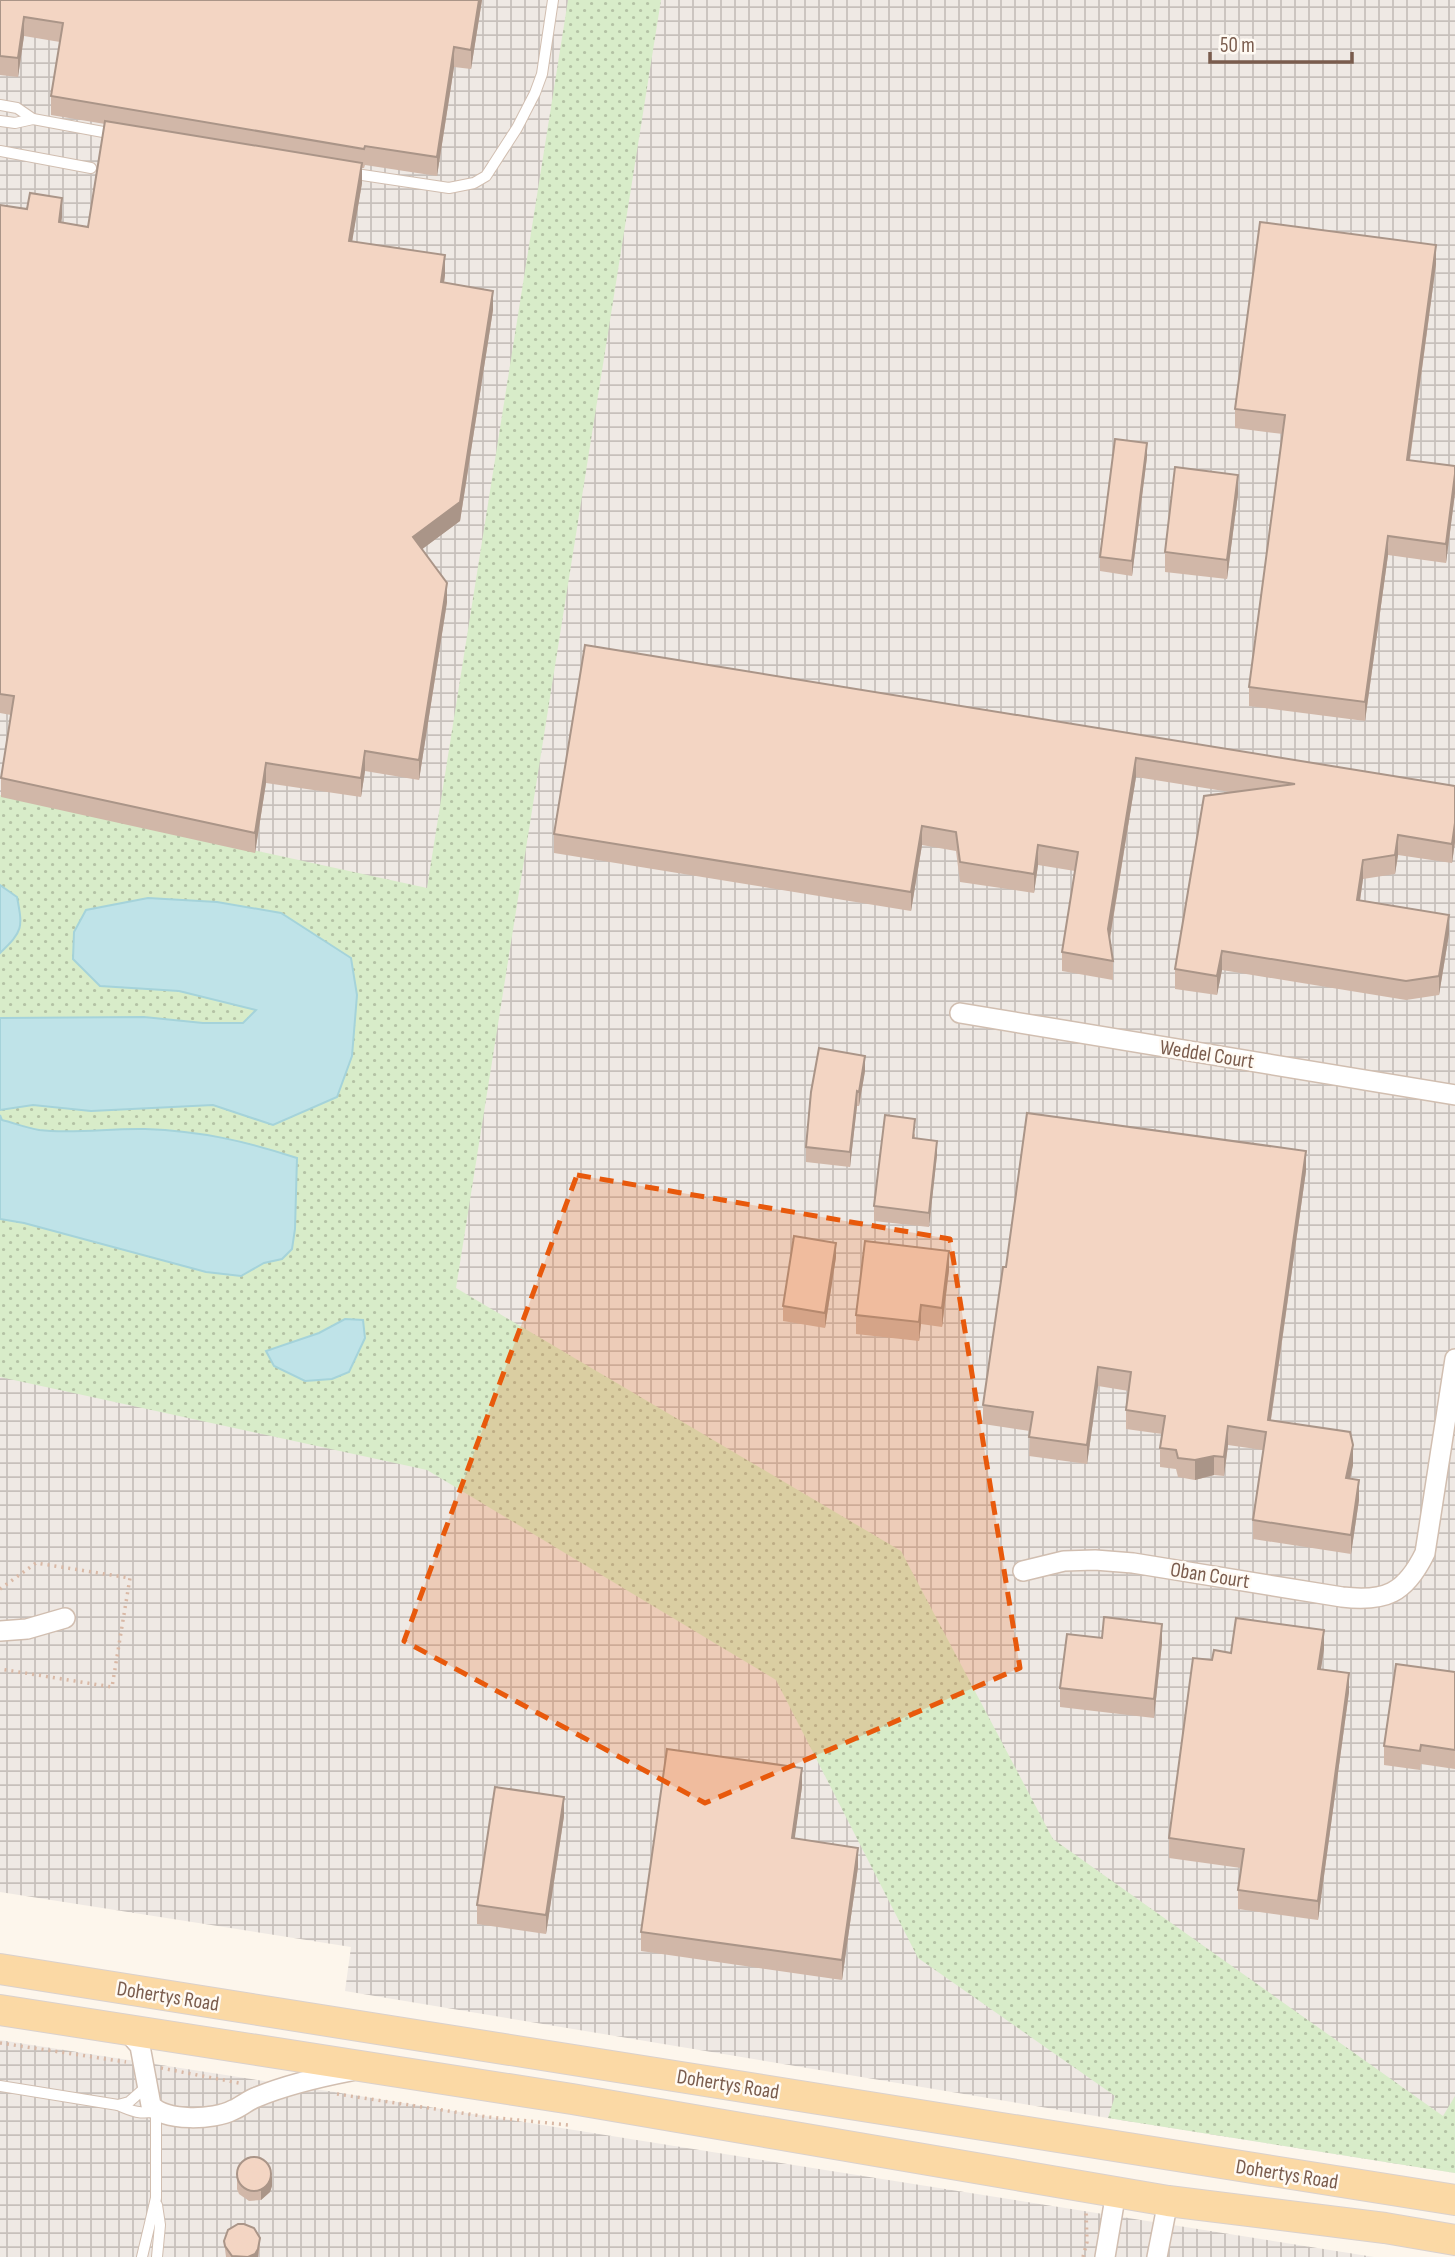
<svg xmlns="http://www.w3.org/2000/svg" width="1455" height="2257" font-family="'Sofia Sans Condensed',sans-serif">
<style>
.industrial{fill:url(#industrial-grid)}
.park{fill:url(#park-dots)}
.water{fill:#bfe3e8;stroke:#a5d3da;stroke-width:2}
.lines{fill:none;stroke-linecap:round;stroke-linejoin:round}
.lane-casing{stroke:#d1beb0;stroke-width:12}
.street-casing{stroke:#d1beb0;stroke-width:22}
.primary-casing{stroke:#dad1cd;stroke-width:32}
.path{stroke:#d9b8a5;stroke-width:3.5;stroke-dasharray:2 5;stroke-linecap:butt}
.lane{stroke:#fff;stroke-width:10}
.street{stroke:#fff;stroke-width:19}
.primary{stroke:#fbd9a5;stroke-width:30}
.wall{fill:#d1b7a8}
.shaded-wall{fill:#aa9588}
.building{fill:#f3d5c3;stroke:#aa9588;stroke-width:2}
.marked{fill:#e8590c;fill-opacity:0.2;stroke:#e8590c;stroke-width:5;stroke-dasharray:14 9;stroke-linejoin:round}
.labels{text-anchor:middle;stroke-width:5;stroke-linejoin:round;paint-order:stroke}
.street-label{font-size:21px;fill:#7a5c4d;stroke:#fffaf3}
</style>
<defs>
<pattern id="industrial-grid" width="8" height="8" patternUnits="userSpaceOnUse" patternTransform="scale(1.75)"><rect width="8" height="8" fill="#efe9e4"/><path d="M0 4h8M4 0v8" fill="none" stroke="#c7c0bb"/></pattern>
<pattern id="park-dots" width="8" height="8" patternUnits="userSpaceOnUse" patternTransform="scale(1.75)"><rect width="8" height="8" fill="#d8ecc9"/><path d="M2 2h.1M6 6h.1" fill="none" stroke="#b4c2a5" stroke-width="1.8" stroke-linecap="round"/></pattern>
</defs>
<rect width="100%" height="100%" fill="#fdf6ec"/>
<!-- industrial -->
<g class="industrial">
<path d="M 0,0 L 1455,0 L 1455,2173 L 1108,2118 L 345,1991 L 351,1947 L 0,1892 Z"/>
<path d="M 0,2040 L 328,2091 L 1374,2257 L 0,2257 Z"/>
</g>
<!-- park -->
<path class="park" d="M 568,0 L 661,0 L 456,1288 L 901,1551 L 1053,1839 L 1443,2116 L 1455,2096 L 1455,2173 L 1108,2118 L 1115,2096 L 918,1958 L 776,1680 L 427,1470 L 0,1377 L 0,795 L 427,888 Z"/>
<!-- water -->
<g class="water">
<path d="M 0,885 L 17,897 C 23,928 23,931 0,953 Z"/>
<path d="M 148,898 L 217,902 L 281,913 L 351,958 L 357,995 L 352,1056 L 337,1097 L 273,1125 L 213,1105 L 91,1111 L 33,1105 L 0,1110 L 0,1018 L 144,1017 L 203,1023 L 243,1023 L 256,1010 L 179,991 L 100,986 L 73,959 L 74,932 L 86,910 Z"/>
<path d="M 0,1115 L 2,1120 C 14,1123 27,1128 39,1130 C 74,1134 110,1128 145,1129 C 201,1131 245,1141 297,1158 L 295,1229 L 292,1249 L 282,1259 L 264,1263 L 241,1276 L 206,1272 L 24,1223 L 0,1219 Z"/>
<path d="M 345,1319 L 363,1320 L 365,1338 L 349,1372 L 332,1379 L 305,1381 L 274,1366 L 266,1351 L 319,1333 Z"/>
</g>
<g class="lines">
<defs>
<g id="lane">
<path d="M 0,105 L 17,108 L 33,119 L 114,134"/>
<path d="M 0,121 L 15,123 L 33,119"/>
<path d="M 0,151 L 91,168"/>
<path d="M 349,173 L 449,188 L 474,183 L 486,176 L 517,128 L 535,93 L 542,74 L 553,0"/>
<path d="M 0,2086 L 118,2105 C 131,2111 142,2115 156,2111 L 156,2198 L 142,2257"/>
<path d="M 118,2105 L 129,2102 L 146,2087"/>
<path d="M 157,2205 L 160,2225 L 157,2257"/>
</g>
<g id="street">
<path d="M 960,1013 L 1455,1095"/>
<path d="M 1023,1571 L 1064,1561 L 1095,1560 L 1133,1563 L 1342,1597 C 1385,1602 1405,1594 1425,1553 L 1455,1359"/>
<path d="M 0,1631 L 27,1629 L 65,1618"/>
<path d="M 125,2029 L 140,2046 L 151,2105 C 165,2122 214,2120 233,2110 C 241,2107 248,2100 257,2097 C 286,2085 320,2077 351,2071"/>
<path d="M 1105,2257 L 1116,2192"/>
<path d="M 1157,2257 L 1168,2201"/>
</g>
<g id="primary">
<path d="M 0,1969 L 1455,2200"/>
<path d="M 0,2010 L 572,2099 L 1168,2201 L 1385,2228 L 1455,2240"/>
</g>
</defs>
<!-- lane casing -->
<use href="#lane" class="lane-casing"/>
<!-- street casing -->
<use href="#street" class="street-casing"/>
<!-- primary casing -->
<use href="#primary" class="primary-casing"/>
<!-- path -->
<g class="path">
<path d="M 0,1589 L 36,1563 L 130,1578 L 112,1687 L 0,1669"/>
<path d="M 0,2043 L 126,2062"/>
<path d="M 161,2068 L 239,2083"/>
<path d="M 337,2094 L 488,2117 L 569,2125"/>
<path d="M 1083,2257 L 1087,2242 L 1086,2211"/>
</g>
<!-- lane -->
<use href="#lane" class="lane"/>
<!-- street -->
<use href="#street" class="street"/>
<!-- primary -->
<use href="#primary" class="primary"/>
</g>
<!-- wall -->
<g class="wall">
<path d="M 0,0 L 482,0 L 471,69 L 454,67 L 437,176 L 365,165 L 364,168 L 362,168 L 362,183 L 352,241 L 445,275 L 444,283 L 493,310 L 460,521 L 422,549 L 447,602 L 419,780 L 365,771 L 361,797 L 266,783 L 255,853 L 1,797 L 1,778 L 11,715 L 0,713 L 0,205 L 62,217 L 61,222 L 88,227 L 105,124 L 51,115 L 51,96 L 60,42 L 24,36 L 18,77 L 0,75 Z"/>
<path d="M 1436,264 L 1410,460 L 1455,474 L 1455,493 L 1446,563 L 1388,555 L 1365,721 L 1249,706 L 1249,687 L 1283,434 L 1235,428 L 1235,409 Z"/>
<path d="M 1147,457 L 1132,576 L 1100,571 L 1100,557 Z"/>
<path d="M 1238,494 L 1227,579 L 1165,572 L 1165,552 Z"/>
<path d="M 585,645 L 1455,786 L 1455,842 L 1452,863 L 1398,855 L 1395,874 L 1363,879 L 1360,901 L 1449,934 L 1439,995 L 1406,1000 L 1222,970 L 1217,995 L 1175,989 L 1175,969 L 1230,792 L 1136,777 L 1110,939 L 1113,961 L 1113,980 L 1062,971 L 1062,952 L 1075,871 L 1038,865 L 1034,893 L 960,882 L 956,851 L 922,845 L 911,911 L 554,853 L 554,834 Z"/>
<path d="M 865,1071 L 859,1106 L 857,1106 L 850,1167 L 806,1162 L 806,1147 Z"/>
<path d="M 915,1133 L 915,1138 L 937,1155 L 929,1227 L 874,1221 L 874,1206 Z"/>
<path d="M 1306,1171 L 1271,1420 L 1353,1465 L 1350,1479 L 1359,1500 L 1351,1554 L 1253,1539 L 1253,1520 L 1263,1450 L 1228,1445 L 1224,1476 L 1214,1475 L 1195,1480 L 1178,1477 L 1176,1469 L 1160,1467 L 1160,1448 L 1162,1434 L 1126,1429 L 1126,1410 L 1129,1391 L 1098,1386 L 1087,1464 L 1029,1456 L 1030,1431 L 983,1424 L 983,1405 L 1006,1267 Z"/>
<path d="M 836,1257 L 825,1328 L 783,1321 L 783,1306 Z"/>
<path d="M 949,1270 L 942,1327 L 921,1324 L 919,1341 L 856,1334 L 856,1315 Z"/>
<path d="M 1162,1643 L 1154,1718 L 1060,1707 L 1060,1688 Z"/>
<path d="M 1324,1649 L 1321,1669 L 1349,1692 L 1318,1920 L 1238,1909 L 1238,1890 L 1241,1868 L 1169,1858 L 1169,1838 L 1231,1653 Z"/>
<path d="M 1455,1672 L 1455,1769 L 1421,1764 L 1420,1770 L 1384,1765 L 1384,1746 Z"/>
<path d="M 802,1787 L 794,1839 L 858,1867 L 842,1980 L 641,1951 L 641,1932 Z"/>
<path d="M 564,1816 L 546,1934 L 477,1924 L 477,1905 Z"/>
<path d="M 237,2168 L 272,2186 L 270,2192 L 261,2200 L 249,2201 L 239,2194 L 237,2189 Z"/>
<path d="M 224,2241 L 260,2247 L 258,2257 L 226,2257 Z"/>
</g>
<!-- shaded-wall -->
<g class="shaded-wall">
<path d="M 479,0 L 482,0 L 471,69 L 471,50 Z"/>
<path d="M 24,17 L 24,36 L 18,77 L 18,58 Z"/>
<path d="M 454,47 L 454,67 L 437,176 L 437,157 Z"/>
<path d="M 362,163 L 362,183 L 349,260 L 349,241 Z"/>
<path d="M 62,198 L 62,217 L 59,241 L 59,222 Z"/>
<path d="M 1436,245 L 1436,264 L 1407,479 L 1407,460 Z"/>
<path d="M 445,255 L 445,275 L 441,302 L 441,282 Z"/>
<path d="M 493,291 L 493,310 L 460,521 L 413,556 L 413,537 Z"/>
<path d="M 1147,443 L 1147,457 L 1132,576 L 1132,561 Z"/>
<path d="M 1455,474 L 1455,493 L 1446,563 L 1446,544 Z"/>
<path d="M 1238,475 L 1238,494 L 1227,579 L 1227,560 Z"/>
<path d="M 1388,536 L 1388,555 L 1365,721 L 1365,702 Z"/>
<path d="M 447,583 L 447,602 L 419,780 L 419,760 Z"/>
<path d="M 365,751 L 365,771 L 361,797 L 361,778 Z"/>
<path d="M 1136,758 L 1136,777 L 1108,949 L 1108,929 Z"/>
<path d="M 266,763 L 266,783 L 255,853 L 255,833 Z"/>
<path d="M 1455,823 L 1455,842 L 1452,863 L 1452,844 Z"/>
<path d="M 922,826 L 922,845 L 911,911 L 911,892 Z"/>
<path d="M 1398,835 L 1398,855 L 1395,874 L 1395,855 Z"/>
<path d="M 1038,845 L 1038,865 L 1034,893 L 1034,874 Z"/>
<path d="M 1363,860 L 1363,879 L 1357,920 L 1357,900 Z"/>
<path d="M 1449,915 L 1449,934 L 1439,995 L 1439,976 Z"/>
<path d="M 1222,951 L 1222,970 L 1217,995 L 1217,976 Z"/>
<path d="M 865,1056 L 865,1071 L 859,1106 L 859,1092 Z"/>
<path d="M 857,1091 L 857,1106 L 850,1167 L 850,1152 Z"/>
<path d="M 937,1141 L 937,1155 L 929,1227 L 929,1213 Z"/>
<path d="M 1306,1151 L 1306,1171 L 1268,1439 L 1268,1420 Z"/>
<path d="M 836,1243 L 836,1257 L 825,1328 L 825,1313 Z"/>
<path d="M 949,1251 L 949,1270 L 942,1327 L 942,1308 Z"/>
<path d="M 921,1305 L 921,1324 L 919,1341 L 919,1322 Z"/>
<path d="M 1098,1367 L 1098,1386 L 1087,1464 L 1087,1445 Z"/>
<path d="M 1228,1426 L 1228,1445 L 1224,1476 L 1224,1457 Z"/>
<path d="M 1353,1445 L 1353,1465 L 1346,1498 L 1346,1478 Z"/>
<path d="M 1214,1456 L 1214,1475 L 1195,1480 L 1195,1460 Z"/>
<path d="M 1359,1480 L 1359,1500 L 1351,1554 L 1351,1535 Z"/>
<path d="M 1162,1624 L 1162,1643 L 1154,1718 L 1154,1699 Z"/>
<path d="M 1324,1630 L 1324,1649 L 1318,1688 L 1318,1669 Z"/>
<path d="M 1349,1673 L 1349,1692 L 1318,1920 L 1318,1901 Z"/>
<path d="M 802,1768 L 802,1787 L 792,1858 L 792,1838 Z"/>
<path d="M 564,1797 L 564,1816 L 546,1934 L 546,1915 Z"/>
<path d="M 858,1848 L 858,1867 L 842,1980 L 842,1960 Z"/>
<path d="M 272,2176 L 272,2186 L 270,2192 L 261,2200 L 261,2190 Z"/>
<path d="M 260,2238 L 258,2257 L 248,2257 Z"/>
</g>
<!-- building -->
<g class="building">
<path d="M 0,0 L 479,0 L 471,50 L 454,47 L 437,157 L 365,146 L 364,149 L 51,96 L 63,23 L 24,17 L 18,58 L 0,56 Z"/>
<path d="M 105,121 L 362,163 L 349,241 L 445,255 L 441,282 L 493,291 L 460,502 L 413,537 L 447,583 L 419,760 L 365,751 L 361,778 L 266,763 L 255,833 L 1,778 L 14,696 L 0,694 L 0,205 L 27,209 L 30,193 L 62,198 L 59,222 L 88,227 Z"/>
<path d="M 1260,222 L 1436,245 L 1407,460 L 1455,466 L 1455,474 L 1446,544 L 1388,536 L 1365,702 L 1249,687 L 1285,415 L 1235,409 Z"/>
<path d="M 1115,439 L 1147,443 L 1132,561 L 1100,557 Z"/>
<path d="M 1175,467 L 1238,475 L 1227,560 L 1165,552 Z"/>
<path d="M 585,645 L 1455,786 L 1455,823 L 1452,844 L 1398,835 L 1395,855 L 1363,860 L 1357,900 L 1449,915 L 1439,976 L 1406,981 L 1222,951 L 1217,976 L 1175,969 L 1204,796 L 1295,784 L 1136,758 L 1108,929 L 1113,961 L 1062,952 L 1078,852 L 1038,845 L 1034,874 L 960,862 L 956,832 L 922,826 L 911,892 L 554,834 Z"/>
<path d="M 819,1048 L 865,1056 L 859,1092 L 857,1091 L 850,1152 L 806,1147 L 811,1092 Z"/>
<path d="M 1027,1113 L 1306,1151 L 1268,1420 L 1350,1432 L 1353,1445 L 1346,1478 L 1359,1480 L 1351,1535 L 1253,1520 L 1266,1432 L 1228,1426 L 1224,1457 L 1214,1456 L 1195,1460 L 1178,1458 L 1176,1450 L 1160,1448 L 1165,1416 L 1126,1410 L 1131,1372 L 1098,1367 L 1087,1445 L 1029,1437 L 1033,1412 L 983,1405 L 1003,1267 L 1006,1267 Z"/>
<path d="M 885,1115 L 915,1119 L 913,1138 L 937,1141 L 929,1213 L 874,1206 Z"/>
<path d="M 794,1236 L 836,1243 L 825,1313 L 783,1306 Z"/>
<path d="M 865,1241 L 949,1251 L 942,1308 L 921,1305 L 919,1322 L 856,1315 Z"/>
<path d="M 1104,1617 L 1162,1624 L 1154,1699 L 1060,1688 L 1067,1634 L 1102,1638 Z"/>
<path d="M 1236,1618 L 1324,1630 L 1318,1669 L 1349,1673 L 1318,1901 L 1238,1890 L 1244,1849 L 1169,1838 L 1193,1658 L 1212,1660 L 1214,1650 L 1231,1653 Z"/>
<path d="M 1396,1664 L 1455,1672 L 1455,1750 L 1421,1745 L 1420,1751 L 1384,1746 Z"/>
<path d="M 667,1749 L 802,1768 L 792,1838 L 858,1848 L 842,1960 L 641,1932 Z"/>
<path d="M 495,1787 L 564,1797 L 546,1915 L 477,1905 Z"/>
<circle cx="254" cy="2174" r="17"/>
<path d="M 238,2224 L 244,2224 L 254,2228 L 260,2238 L 258,2249 L 255,2254 L 248,2257 L 232,2256 L 225,2246 L 224,2241 L 228,2230 Z"/>
</g>
<!-- marked area -->
<path class="marked" d="M 577,1175 L 950,1239 L 1020,1668 L 705,1803 L 404,1641 Z"/>
<g class="labels">
<!-- street labels -->
<g class="street-label">
<text transform="translate(1207 1054) rotate(9)" y="7">Weddel Court</text>
<text transform="translate(1210 1575) rotate(9)" y="7">Oban Court</text>
<text transform="translate(168 1996) rotate(9)" y="7">Dohertys Road</text>
<text transform="translate(728 2084) rotate(9)" y="7">Dohertys Road</text>
<text transform="translate(1287 2174) rotate(9)" y="7">Dohertys Road</text>
</g>
</g>
<!-- scale -->
<path d="M1210 52v10h142v-10" fill="none" stroke="#7a5c4d" stroke-width="3.5"/>
<text x="1220" y="52" font-size="21" fill="#7a5c4d" stroke="#fffaf3" stroke-width="5" paint-order="stroke">50 m</text>
</svg>
